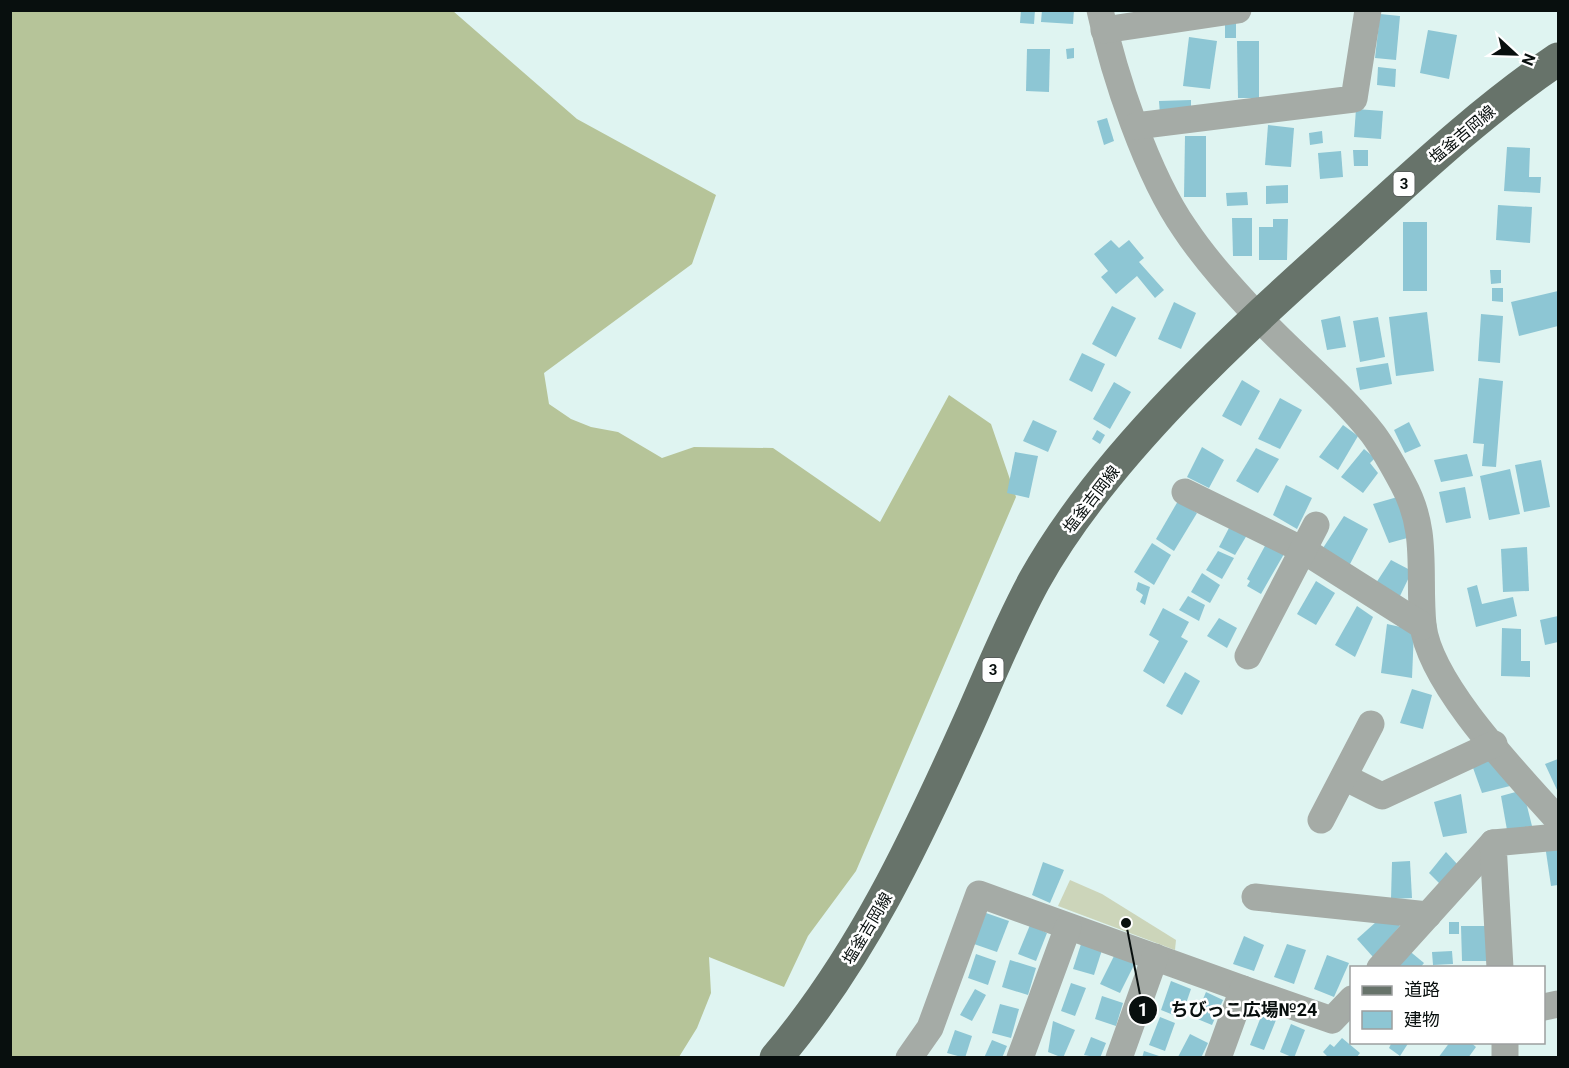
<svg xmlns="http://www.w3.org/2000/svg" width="1569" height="1068" font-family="Roboto,'Noto Sans JP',sans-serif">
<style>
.green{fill:#ccd5ba}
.forest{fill:#b6c499}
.building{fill:#8dc6d4}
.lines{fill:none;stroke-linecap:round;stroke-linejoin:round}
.minor{stroke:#a5aba6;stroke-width:27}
.major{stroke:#67736a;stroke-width:33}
.labels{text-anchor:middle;stroke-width:5;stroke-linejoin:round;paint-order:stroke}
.shield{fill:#fff;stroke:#525756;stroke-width:1.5}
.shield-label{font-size:15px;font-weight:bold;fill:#080f0e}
.street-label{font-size:16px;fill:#080f0e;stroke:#fff}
.leader{fill:none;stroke:#080f0e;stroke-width:2}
.callout-dot{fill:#080f0e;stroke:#fff;stroke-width:2}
.mark-label{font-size:18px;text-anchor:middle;font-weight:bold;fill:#fff}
.callout-label{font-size:18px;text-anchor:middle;font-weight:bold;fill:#080f0e;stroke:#fff;stroke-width:5;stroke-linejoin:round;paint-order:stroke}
</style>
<rect width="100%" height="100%" fill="#dff4f1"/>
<!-- green -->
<path class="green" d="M 1070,880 L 1102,894 L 1176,940 L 1175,950 L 1058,906 Z"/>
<!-- forest -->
<path class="forest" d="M 10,11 L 453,11 L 577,119 L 716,195 L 692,264 L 544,373 L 549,404 L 571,419 L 591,427 L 618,432 L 662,458 L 694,447 L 773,448 L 880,522 L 949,395 L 991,424 L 1016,497 L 856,871 L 808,936 L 784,987 L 709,957 L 711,993 L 697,1028 L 679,1057 L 12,1057 Z"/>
<!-- building -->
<g class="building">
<path d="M 1021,10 L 1035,10 L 1034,24 L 1020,23 Z"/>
<path d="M 1042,10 L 1074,10 L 1073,24 L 1041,22 Z"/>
<path d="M 1380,14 L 1400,16 L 1396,60 L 1375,58 Z"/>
<rect x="1225" y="19" width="11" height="19"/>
<path d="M 1428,30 L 1457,35 L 1449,79 L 1420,73 Z"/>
<path d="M 1189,37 L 1217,41 L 1210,89 L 1183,86 Z"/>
<path d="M 1237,41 L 1259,41 L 1259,98 L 1238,98 Z"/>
<path d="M 1074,48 L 1074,58 L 1067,59 L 1066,49 Z"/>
<path d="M 1027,49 L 1050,49 L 1049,92 L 1026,91 Z"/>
<path d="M 1378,67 L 1396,69 L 1395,87 L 1377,85 Z"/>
<path d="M 1191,100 L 1191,115 L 1160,115 L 1159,101 Z"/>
<path d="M 1356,109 L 1383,111 L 1381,139 L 1354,137 Z"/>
<path d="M 1107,118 L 1114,141 L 1104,145 L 1097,121 Z"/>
<path d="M 1268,125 L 1294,128 L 1291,167 L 1265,165 Z"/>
<path d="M 1322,131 L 1323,143 L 1310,145 L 1309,133 Z"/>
<path d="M 1185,136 L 1206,136 L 1206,197 L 1184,197 Z"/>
<path d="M 1507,147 L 1530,148 L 1529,177 L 1541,177 L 1540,193 L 1504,191 Z"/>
<path d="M 1353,150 L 1368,150 L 1368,166 L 1354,166 Z"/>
<path d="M 1341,151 L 1343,177 L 1320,179 L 1318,153 Z"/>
<path d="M 1288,185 L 1288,203 L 1266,204 L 1266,186 Z"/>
<path d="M 1247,192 L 1248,205 L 1227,206 L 1226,193 Z"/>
<path d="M 1498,205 L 1532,207 L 1530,243 L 1496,240 Z"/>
<path d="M 1232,218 L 1252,218 L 1252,256 L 1233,256 Z"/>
<path d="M 1273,219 L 1288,219 L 1287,260 L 1259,260 L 1259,227 L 1273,227 Z"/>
<rect x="1403" y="222" width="24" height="69"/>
<path d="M 1111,240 L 1119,248 L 1129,240 L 1144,258 L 1139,262 L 1164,290 L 1155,298 L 1137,276 L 1116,294 L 1101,277 L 1108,271 L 1094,254 Z"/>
<path d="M 1490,270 L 1501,270 L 1501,283 L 1491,284 Z"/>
<path d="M 1492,288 L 1503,288 L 1503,302 L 1492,301 Z"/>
<path d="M 1558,291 L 1558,326 L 1519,336 L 1511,302 Z"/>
<path d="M 1174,302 L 1196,313 L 1181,349 L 1158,339 Z"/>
<path d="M 1112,306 L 1136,318 L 1116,357 L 1092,344 Z"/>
<path d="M 1427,312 L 1434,371 L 1396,376 L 1389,317 Z"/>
<path d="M 1481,314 L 1503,316 L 1500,363 L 1478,361 Z"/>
<path d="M 1340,316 L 1346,347 L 1327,350 L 1321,320 Z"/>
<path d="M 1378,317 L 1385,357 L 1360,362 L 1353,321 Z"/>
<path d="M 1082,353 L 1105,364 L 1092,392 L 1069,380 Z"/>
<path d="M 1388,363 L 1392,384 L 1360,390 L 1356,368 Z"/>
<path d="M 1479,378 L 1503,381 L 1496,467 L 1482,466 L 1484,444 L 1473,443 Z"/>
<path d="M 1242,380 L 1260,391 L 1241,426 L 1222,416 Z"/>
<path d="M 1114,382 L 1131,392 L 1110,429 L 1093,419 Z"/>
<path d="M 1280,398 L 1302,410 L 1280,449 L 1258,439 Z"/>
<path d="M 1033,420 L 1057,431 L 1048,452 L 1023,441 Z"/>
<path d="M 1409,422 L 1421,446 L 1405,453 L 1394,430 Z"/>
<path d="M 1343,425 L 1358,436 L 1338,470 L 1319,457 Z"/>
<path d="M 1097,430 L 1105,435 L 1100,444 L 1092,439 Z"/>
<path d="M 1202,447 L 1224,460 L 1209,488 L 1187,477 Z"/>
<path d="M 1256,448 L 1279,459 L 1258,493 L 1236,481 Z"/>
<path d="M 1364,449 L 1375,458 L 1370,463 L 1378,473 L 1363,493 L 1341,477 Z"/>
<path d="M 1015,452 L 1038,456 L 1029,498 L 1007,493 Z"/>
<path d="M 1467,454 L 1473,476 L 1441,482 L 1434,460 Z"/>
<path d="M 1541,460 L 1550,507 L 1524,512 L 1515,465 Z"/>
<path d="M 1510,469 L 1520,514 L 1489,520 L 1480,476 Z"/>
<path d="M 1286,485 L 1312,498 L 1297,529 L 1273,515 Z"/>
<path d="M 1465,487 L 1471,518 L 1446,523 L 1439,492 Z"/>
<path d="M 1401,496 L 1411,537 L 1389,543 L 1373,504 Z"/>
<path d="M 1178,501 L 1197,513 L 1174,551 L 1156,539 Z"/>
<path d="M 1344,516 L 1368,529 L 1349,566 L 1321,551 Z"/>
<path d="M 1230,526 L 1247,535 L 1235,555 L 1219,547 Z"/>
<path d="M 1152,543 L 1171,555 L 1154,585 L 1134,572 Z"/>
<path d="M 1266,544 L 1284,554 L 1261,594 L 1247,586 L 1250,581 L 1247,579 Z"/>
<path d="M 1527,547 L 1529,591 L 1503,592 L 1501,549 Z"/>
<path d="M 1218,551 L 1234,558 L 1222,579 L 1206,570 Z"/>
<path d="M 1391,560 L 1412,571 L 1399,598 L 1376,583 Z"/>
<path d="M 1202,573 L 1220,585 L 1210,603 L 1191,592 Z"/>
<path d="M 1316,581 L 1335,593 L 1316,625 L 1297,614 Z"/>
<path d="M 1138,582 L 1150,587 L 1145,605 L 1140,602 L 1143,595 L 1136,590 Z"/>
<path d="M 1477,585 L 1482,604 L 1513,597 L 1517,616 L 1476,627 L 1467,588 Z"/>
<path d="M 1188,596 L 1205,605 L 1199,621 L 1179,610 Z"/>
<path d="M 1357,606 L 1373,617 L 1355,657 L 1335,645 Z"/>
<path d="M 1163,608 L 1189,622 L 1181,637 L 1188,641 L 1164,684 L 1143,671 L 1159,641 L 1149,635 Z"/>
<path d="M 1558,616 L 1558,642 L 1545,645 L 1540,620 Z"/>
<path d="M 1219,618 L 1237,628 L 1227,648 L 1207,636 Z"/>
<path d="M 1387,624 L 1414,630 L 1412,678 L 1381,673 Z"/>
<path d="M 1502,628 L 1521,629 L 1521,661 L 1530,661 L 1530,677 L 1501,676 Z"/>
<path d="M 1185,672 L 1200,681 L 1182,715 L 1166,706 Z"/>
<path d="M 1412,689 L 1432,695 L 1423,729 L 1400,723 Z"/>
<path d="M 1495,758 L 1510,786 L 1482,793 L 1472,765 Z"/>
<path d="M 1558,759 L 1558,789 L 1557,790 L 1545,764 Z"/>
<path d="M 1523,790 L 1532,826 L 1507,830 L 1501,796 Z"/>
<path d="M 1461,794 L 1467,833 L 1443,837 L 1434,802 Z"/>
<path d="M 1558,843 L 1558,885 L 1551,886 L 1545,845 Z"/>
<path d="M 1446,852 L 1458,865 L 1441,885 L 1429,873 Z"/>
<path d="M 1410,861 L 1412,898 L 1391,899 L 1392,862 Z"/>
<path d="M 1043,862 L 1064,870 L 1050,903 L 1032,895 Z"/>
<path d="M 986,913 L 1009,921 L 997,952 L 974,944 Z"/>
<path d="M 1385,914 L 1400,926 L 1373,957 L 1357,939 Z"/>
<rect x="1449" y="922" width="10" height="12"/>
<path d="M 1030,925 L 1047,933 L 1036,961 L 1018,954 Z"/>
<path d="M 1461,926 L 1488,926 L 1490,961 L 1462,961 Z"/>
<path d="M 1244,936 L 1264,945 L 1254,971 L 1233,964 Z"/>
<path d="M 1081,944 L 1102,950 L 1094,975 L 1073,969 Z"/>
<path d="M 1287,944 L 1306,950 L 1294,984 L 1274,977 Z"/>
<path d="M 1407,949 L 1424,963 L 1420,968 L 1391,968 Z"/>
<path d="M 1452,951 L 1453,964 L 1433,965 L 1432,952 Z"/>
<path d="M 976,954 L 996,961 L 988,985 L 968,978 Z"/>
<path d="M 1115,954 L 1135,963 L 1120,993 L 1100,984 Z"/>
<path d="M 1327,955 L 1349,963 L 1334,997 L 1314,989 Z"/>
<path d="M 1010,960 L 1036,968 L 1028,995 L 1002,987 Z"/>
<path d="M 1171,981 L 1191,989 L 1181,1018 L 1161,1010 Z"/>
<path d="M 1071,983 L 1086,988 L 1075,1016 L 1061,1011 Z"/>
<path d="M 975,989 L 986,995 L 972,1021 L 960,1015 Z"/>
<path d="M 1206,992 L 1223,1000 L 1212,1025 L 1195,1018 Z"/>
<path d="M 1102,996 L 1123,1003 L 1116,1026 L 1095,1019 Z"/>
<path d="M 1000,1004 L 1019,1009 L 1011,1038 L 992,1033 Z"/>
<path d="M 1262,1014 L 1276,1020 L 1264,1050 L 1250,1045 Z"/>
<path d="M 1160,1017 L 1175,1023 L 1165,1051 L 1149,1045 Z"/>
<path d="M 1053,1021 L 1075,1030 L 1063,1058 L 1048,1052 Z"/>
<path d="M 1291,1024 L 1305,1030 L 1294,1058 L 1280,1052 Z"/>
<path d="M 955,1030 L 972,1036 L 965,1058 L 947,1053 Z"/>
<path d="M 1190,1034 L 1208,1043 L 1201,1058 L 1178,1057 Z"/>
<path d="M 1091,1037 L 1106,1043 L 1100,1058 L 1084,1055 Z"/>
<path d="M 1342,1038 L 1360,1053 L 1356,1058 L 1329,1058 L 1323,1052 L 1330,1044 L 1334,1047 Z"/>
<path d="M 992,1040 L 1007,1046 L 1002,1058 L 984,1058 Z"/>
<path d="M 1392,1042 L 1409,1042 L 1400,1056 L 1389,1048 Z"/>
<path d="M 1450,1042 L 1470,1042 L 1476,1047 L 1468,1058 L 1438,1058 Z"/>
<path d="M 1144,1051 L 1162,1057 L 1161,1058 L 1142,1058 Z"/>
</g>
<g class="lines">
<!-- minor -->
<g class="minor">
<path d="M 1100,10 C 1114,75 1147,175 1185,229 C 1207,262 1235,292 1262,321 C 1298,359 1341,393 1373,434 C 1384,449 1394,467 1403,484 C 1429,531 1418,574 1423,625 C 1430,685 1518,775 1558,820"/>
<path d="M 1104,30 L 1238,10"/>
<path d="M 1136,126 L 1354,99 L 1368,10"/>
<path d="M 1185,492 L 1303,550 L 1423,626"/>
<path d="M 1248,656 L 1316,525"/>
<path d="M 1344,777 L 1382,796 L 1494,744"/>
<path d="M 1321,820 L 1371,724"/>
<path d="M 1255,897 L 1428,915"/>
<path d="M 1380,968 L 1493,843"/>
<path d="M 1500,968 L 1493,843 L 1558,837"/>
<path d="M 1544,1007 L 1558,1004"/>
<path d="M 1505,1042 L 1505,1058"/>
<path d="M 909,1058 L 930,1028 L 979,894 L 1243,989"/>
<path d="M 1020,1058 L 1068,927"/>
<path d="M 1119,1058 L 1155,957"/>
<path d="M 1218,1058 L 1243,989 L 1332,1020 L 1352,999"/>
</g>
<!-- major -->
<path class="major" d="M 776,1058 C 861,958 916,840 969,722 C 990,675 1009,627 1034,581 C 1105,453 1241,331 1350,233 C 1417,172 1483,110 1558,59"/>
</g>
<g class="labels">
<!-- shield labels -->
<g class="shield">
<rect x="1393.5" y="172" width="21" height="24" rx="4.5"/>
<rect x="982.5" y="658" width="21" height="24" rx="4.5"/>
</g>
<g class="shield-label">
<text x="1404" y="189">3</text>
<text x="993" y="675">3</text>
</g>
<!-- street labels -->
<g class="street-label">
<text transform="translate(1462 134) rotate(-40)" y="6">塩釜吉岡線</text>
<text transform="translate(1091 499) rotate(-52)" y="6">塩釜吉岡線</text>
<text transform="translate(867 928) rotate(-59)" y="6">塩釜吉岡線</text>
</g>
</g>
<!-- callouts -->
<path class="leader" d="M1126 923L1143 1010"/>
<g class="callout-dot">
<circle cx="1126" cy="923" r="6"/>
<circle cx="1143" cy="1010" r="15"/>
</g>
<g class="mark-label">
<text x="1143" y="1016">1</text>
</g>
<g class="callout-label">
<text x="1244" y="1016">ちびっこ広場№24</text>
</g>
<!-- border -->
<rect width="1569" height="1068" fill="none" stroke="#080f0e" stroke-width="24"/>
<!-- legend -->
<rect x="1350" y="966" width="195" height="78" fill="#ffffff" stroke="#9c9f9f" stroke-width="1.5"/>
<rect x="1362" y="986" width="30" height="9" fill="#67736a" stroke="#9c9f9f" stroke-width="1.5"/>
<text x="1404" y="996" font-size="18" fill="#080f0e">道路</text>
<rect x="1362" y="1011" width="30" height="18" fill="#8dc6d4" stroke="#9c9f9f" stroke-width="1.5"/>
<text x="1404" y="1026" font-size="18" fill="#080f0e">建物</text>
<!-- north arrow -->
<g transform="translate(1515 54) rotate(112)" stroke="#ffffff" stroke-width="4.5" paint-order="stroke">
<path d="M0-4.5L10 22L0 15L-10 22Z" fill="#080f0e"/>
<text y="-9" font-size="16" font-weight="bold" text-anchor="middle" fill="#080f0e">N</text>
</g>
</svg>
